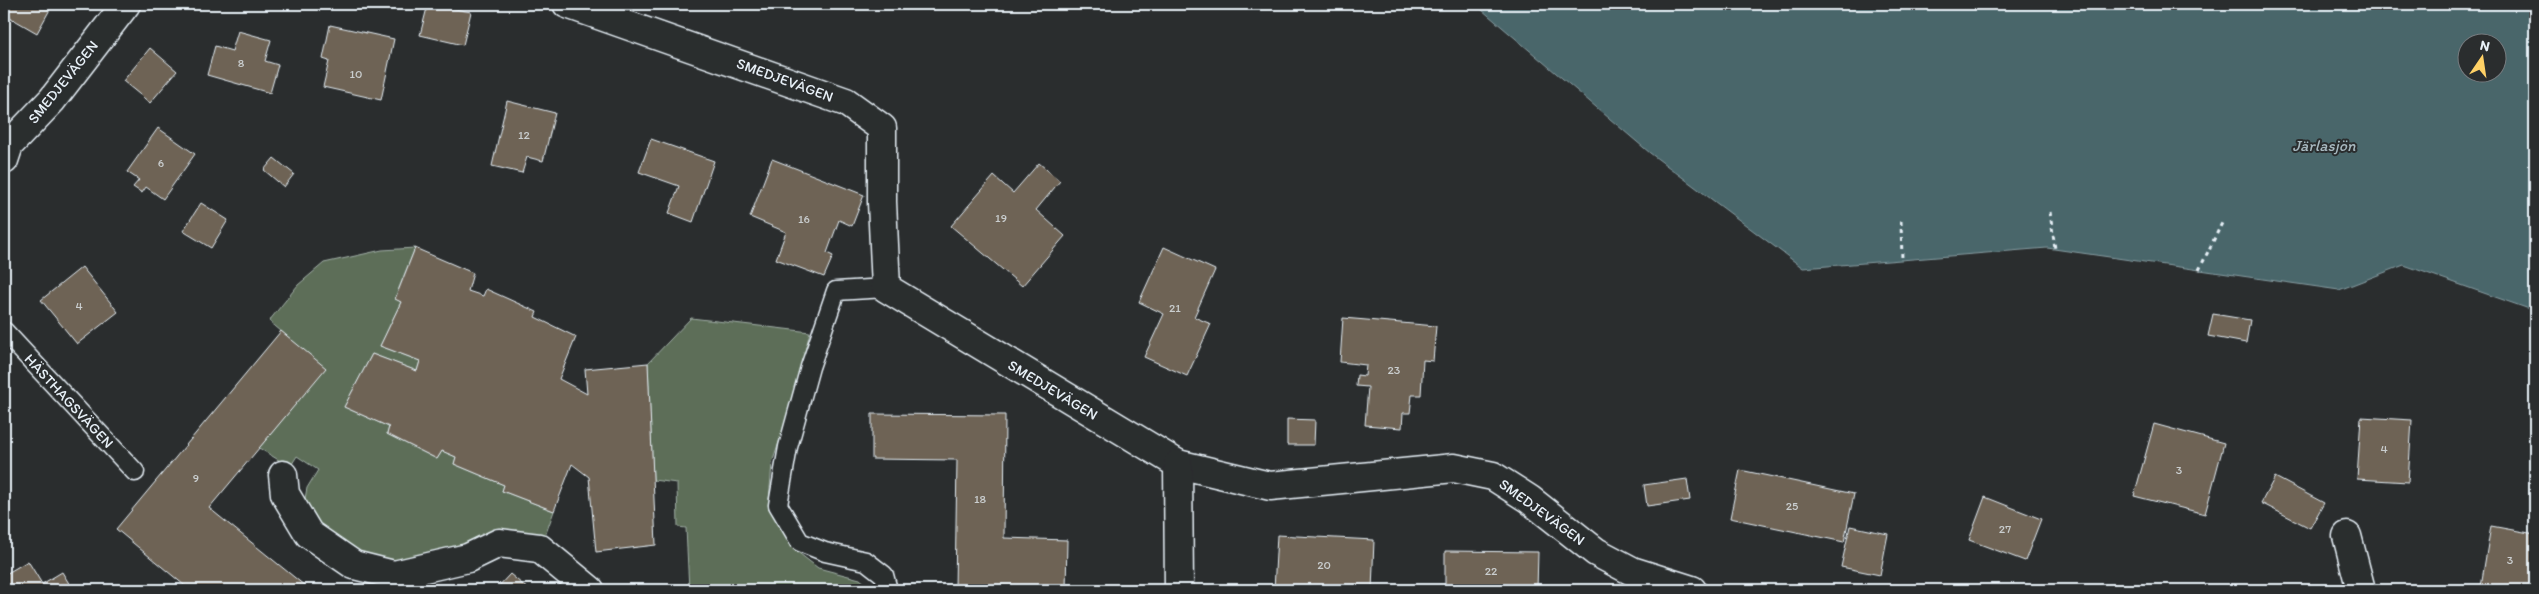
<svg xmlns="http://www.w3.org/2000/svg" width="2539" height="594" font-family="Itim,sans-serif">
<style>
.green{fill:#5d6e58;stroke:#a2b0a8}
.water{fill:#48666b;stroke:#889ea3;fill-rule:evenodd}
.building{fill:#6e6455;stroke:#e8f1f8}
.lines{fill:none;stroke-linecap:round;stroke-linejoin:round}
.lane-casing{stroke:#e8f1f8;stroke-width:21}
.street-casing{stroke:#e8f1f8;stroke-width:31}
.path{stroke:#e8f1f8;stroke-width:3;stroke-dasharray:4 4;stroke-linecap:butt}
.lane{stroke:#2a2d2e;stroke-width:18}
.street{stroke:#2a2d2e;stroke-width:28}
.labels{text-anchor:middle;stroke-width:4;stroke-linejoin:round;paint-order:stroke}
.number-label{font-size:12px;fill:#cacecf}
.street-label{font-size:15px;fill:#e8f1f8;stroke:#2a2d2e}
.water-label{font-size:16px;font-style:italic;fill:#a8b9c0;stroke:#2a2d2e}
</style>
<rect width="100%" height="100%" fill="#2a2d2e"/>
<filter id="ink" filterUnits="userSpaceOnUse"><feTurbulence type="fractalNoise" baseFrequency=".02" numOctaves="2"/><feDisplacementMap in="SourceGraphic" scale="10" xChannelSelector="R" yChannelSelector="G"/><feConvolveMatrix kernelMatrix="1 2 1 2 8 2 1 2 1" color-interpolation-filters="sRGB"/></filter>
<g filter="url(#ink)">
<!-- green -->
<g class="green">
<path d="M 415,248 L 395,298 L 401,302 L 380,346 L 420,361 L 417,371 L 372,354 L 344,407 L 389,427 L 387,434 L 437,459 L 442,451 L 456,457 L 454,464 L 504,485 L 502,491 L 554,511 L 545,536 L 517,531 L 499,533 L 475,543 L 400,564 L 371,560 L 329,540 L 304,504 L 307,488 L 318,470 L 297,456 L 290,467 L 259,448 L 325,368 L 269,321 L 298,285 L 324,263 L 382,250 Z"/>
<path d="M 691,318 L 810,332 L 789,413 L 772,463 L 769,500 L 778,524 L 795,550 L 818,568 L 860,579 L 873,590 L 689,590 L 686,528 L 678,527 L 677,483 L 653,480 L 648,363 Z"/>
</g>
<!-- water -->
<path class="water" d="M 1475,4 L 2535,4 L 2535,311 L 2404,265 L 2339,290 L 2047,248 L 1803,268 L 1650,153 ZM 2466,42 L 2496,42 L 2496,72 L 2466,72 Z"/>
<!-- building -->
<g class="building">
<path d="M 4,4 L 53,4 L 37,33 L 4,14 Z"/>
<path d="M 428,4 L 471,12 L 463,45 L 420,35 Z"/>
<path d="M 330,25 L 394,39 L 381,100 L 323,87 L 329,61 L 323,59 Z"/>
<path d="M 238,31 L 271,40 L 265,61 L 278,65 L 270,93 L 207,75 L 215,46 L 232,51 Z"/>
<path d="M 150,48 L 177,71 L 150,103 L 123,81 Z"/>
<path d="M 507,101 L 555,113 L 543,161 L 527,157 L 522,173 L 492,166 Z"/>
<path d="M 158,128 L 195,154 L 163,199 L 146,187 L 142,193 L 133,187 L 139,180 L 127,172 Z"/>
<path d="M 651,139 L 714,161 L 693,222 L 669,213 L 679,186 L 639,172 Z"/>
<path d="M 274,158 L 294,174 L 284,187 L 264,170 Z"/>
<path d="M 772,159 L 864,195 L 852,226 L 839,220 L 827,253 L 833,256 L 824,277 L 776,259 L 786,232 L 750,217 Z"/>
<path d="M 1039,163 L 1060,181 L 1036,210 L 1065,236 L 1022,286 L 951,226 L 994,176 L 1013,193 Z"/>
<path d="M 201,203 L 228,220 L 211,248 L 183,231 Z"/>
<path d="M 1164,247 L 1215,270 L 1194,317 L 1211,324 L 1187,376 L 1144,357 L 1164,314 L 1139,302 Z"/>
<path d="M 415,248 L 473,273 L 468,291 L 483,296 L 486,289 L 537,312 L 535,317 L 576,337 L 559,379 L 587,394 L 585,369 L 648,363 L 656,545 L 596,552 L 589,477 L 572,464 L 554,511 L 502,491 L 504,485 L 454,464 L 456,457 L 442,451 L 437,459 L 387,434 L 389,427 L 344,407 L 372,354 L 417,371 L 420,361 L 380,346 L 401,302 L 395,299 Z"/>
<path d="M 82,267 L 118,312 L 77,344 L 41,300 Z"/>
<path d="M 2213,314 L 2250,320 L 2246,343 L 2208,336 Z"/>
<path d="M 1343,318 L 1436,326 L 1433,361 L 1423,360 L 1421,395 L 1412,395 L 1410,413 L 1403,413 L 1402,428 L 1365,425 L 1368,387 L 1356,386 L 1357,375 L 1365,376 L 1366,365 L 1340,362 Z"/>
<path d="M 281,331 L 326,368 L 209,508 L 310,590 L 190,590 L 116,529 Z"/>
<path d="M 872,414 L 1005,415 L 1004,538 L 1067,540 L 1066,590 L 955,590 L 957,460 L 872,459 Z"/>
<path d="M 2361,417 L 2412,420 L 2408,482 L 2357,479 Z"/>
<path d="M 1287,419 L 1315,420 L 1314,445 L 1287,445 Z"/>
<path d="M 2154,424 L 2224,443 L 2205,514 L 2134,496 Z"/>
<path d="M 1740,470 L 1854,494 L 1844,542 L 1730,518 Z"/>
<path d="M 2275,477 L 2324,503 L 2310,528 L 2261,503 Z"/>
<path d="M 1687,479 L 1690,500 L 1647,506 L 1644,485 Z"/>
<path d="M 1985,497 L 2041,519 L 2025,561 L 1969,540 Z"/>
<path d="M 1850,526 L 1888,534 L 1880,575 L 1841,567 Z"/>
<path d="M 2491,526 L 2535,534 L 2535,590 L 2505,590 L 2481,586 Z"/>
<path d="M 1277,535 L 1374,540 L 1372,590 L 1274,590 Z"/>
<path d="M 1445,551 L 1538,552 L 1537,590 L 1445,590 Z"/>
<path d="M 28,561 L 42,584 L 62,572 L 73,590 L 8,590 L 4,583 L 4,575 Z"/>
<path d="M 510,574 L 529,590 L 495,590 Z"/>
</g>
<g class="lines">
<defs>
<g id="lane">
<path d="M 886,288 L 836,291 L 810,367 L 788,447 L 778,505 L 800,542 L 825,552 L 866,561 L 884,575 L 888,590"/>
<path d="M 4,331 L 135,472"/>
</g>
<g id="street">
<path d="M 567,4 L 846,102 L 882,128 L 882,202 L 886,288 L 1178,464 L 1270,486 L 1454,468 L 1493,476 L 1529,499 L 1596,552 L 1632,571 L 1692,590"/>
<path d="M 4,160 L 9,145 L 52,100 L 126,4"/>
<path d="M 1178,464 L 1179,590"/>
<path d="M 283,475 L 285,494 L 309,534 L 354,565 L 394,575 L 468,558 L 499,543 L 539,548 L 590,590"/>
<path d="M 2347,536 L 2361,590"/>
</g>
</defs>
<!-- lane casing -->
<use href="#lane" class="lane-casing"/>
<!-- street casing -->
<use href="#street" class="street-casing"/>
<!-- path -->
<g class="path">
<path d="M 2050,212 L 2055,249"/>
<path d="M 1901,221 L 1902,260"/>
<path d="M 2199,270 L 2222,223"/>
</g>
<!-- lane -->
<use href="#lane" class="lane"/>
<!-- street -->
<use href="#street" class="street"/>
</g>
</g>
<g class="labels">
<!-- number labels -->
<g class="number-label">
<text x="241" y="67">8</text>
<text x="356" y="78">10</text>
<text x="524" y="139">12</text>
<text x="161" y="167">6</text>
<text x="1001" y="222">19</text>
<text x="804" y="223">16</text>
<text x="79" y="310">4</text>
<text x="1175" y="312">21</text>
<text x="1394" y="374">23</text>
<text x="2384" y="453">4</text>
<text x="2179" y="474">3</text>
<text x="196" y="482">9</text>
<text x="980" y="503">18</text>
<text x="1792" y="510">25</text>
<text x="2005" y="533">27</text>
<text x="2510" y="564">3</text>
<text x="1324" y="569">20</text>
<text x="1491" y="575">22</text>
</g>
<!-- street labels -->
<g class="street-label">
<text transform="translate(785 80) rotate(20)" y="5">SMEDJEVÄGEN</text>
<text transform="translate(63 82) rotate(-51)" y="5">SMEDJEVÄGEN</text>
<text transform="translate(1053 390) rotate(31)" y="5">SMEDJEVÄGEN</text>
<text transform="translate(69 401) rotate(47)" y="5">HÄSTHAGSVÄGEN</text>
<text transform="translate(1542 512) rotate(36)" y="5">SMEDJEVÄGEN</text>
</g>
<!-- water labels -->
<g class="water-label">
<text x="2324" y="151">Järlasjön</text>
</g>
</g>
<!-- margin -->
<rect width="2539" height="594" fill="none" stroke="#2a2d2e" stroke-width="20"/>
<rect x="10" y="10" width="2519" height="574" fill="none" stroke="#e8f1f8" stroke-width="2" filter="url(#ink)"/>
<!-- north arrow -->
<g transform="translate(2482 58) rotate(13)"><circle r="24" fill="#2a2d2e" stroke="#767b7f"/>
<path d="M0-4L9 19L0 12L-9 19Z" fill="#ffd166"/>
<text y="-8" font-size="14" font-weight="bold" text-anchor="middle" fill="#e8f1f8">N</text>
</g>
</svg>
